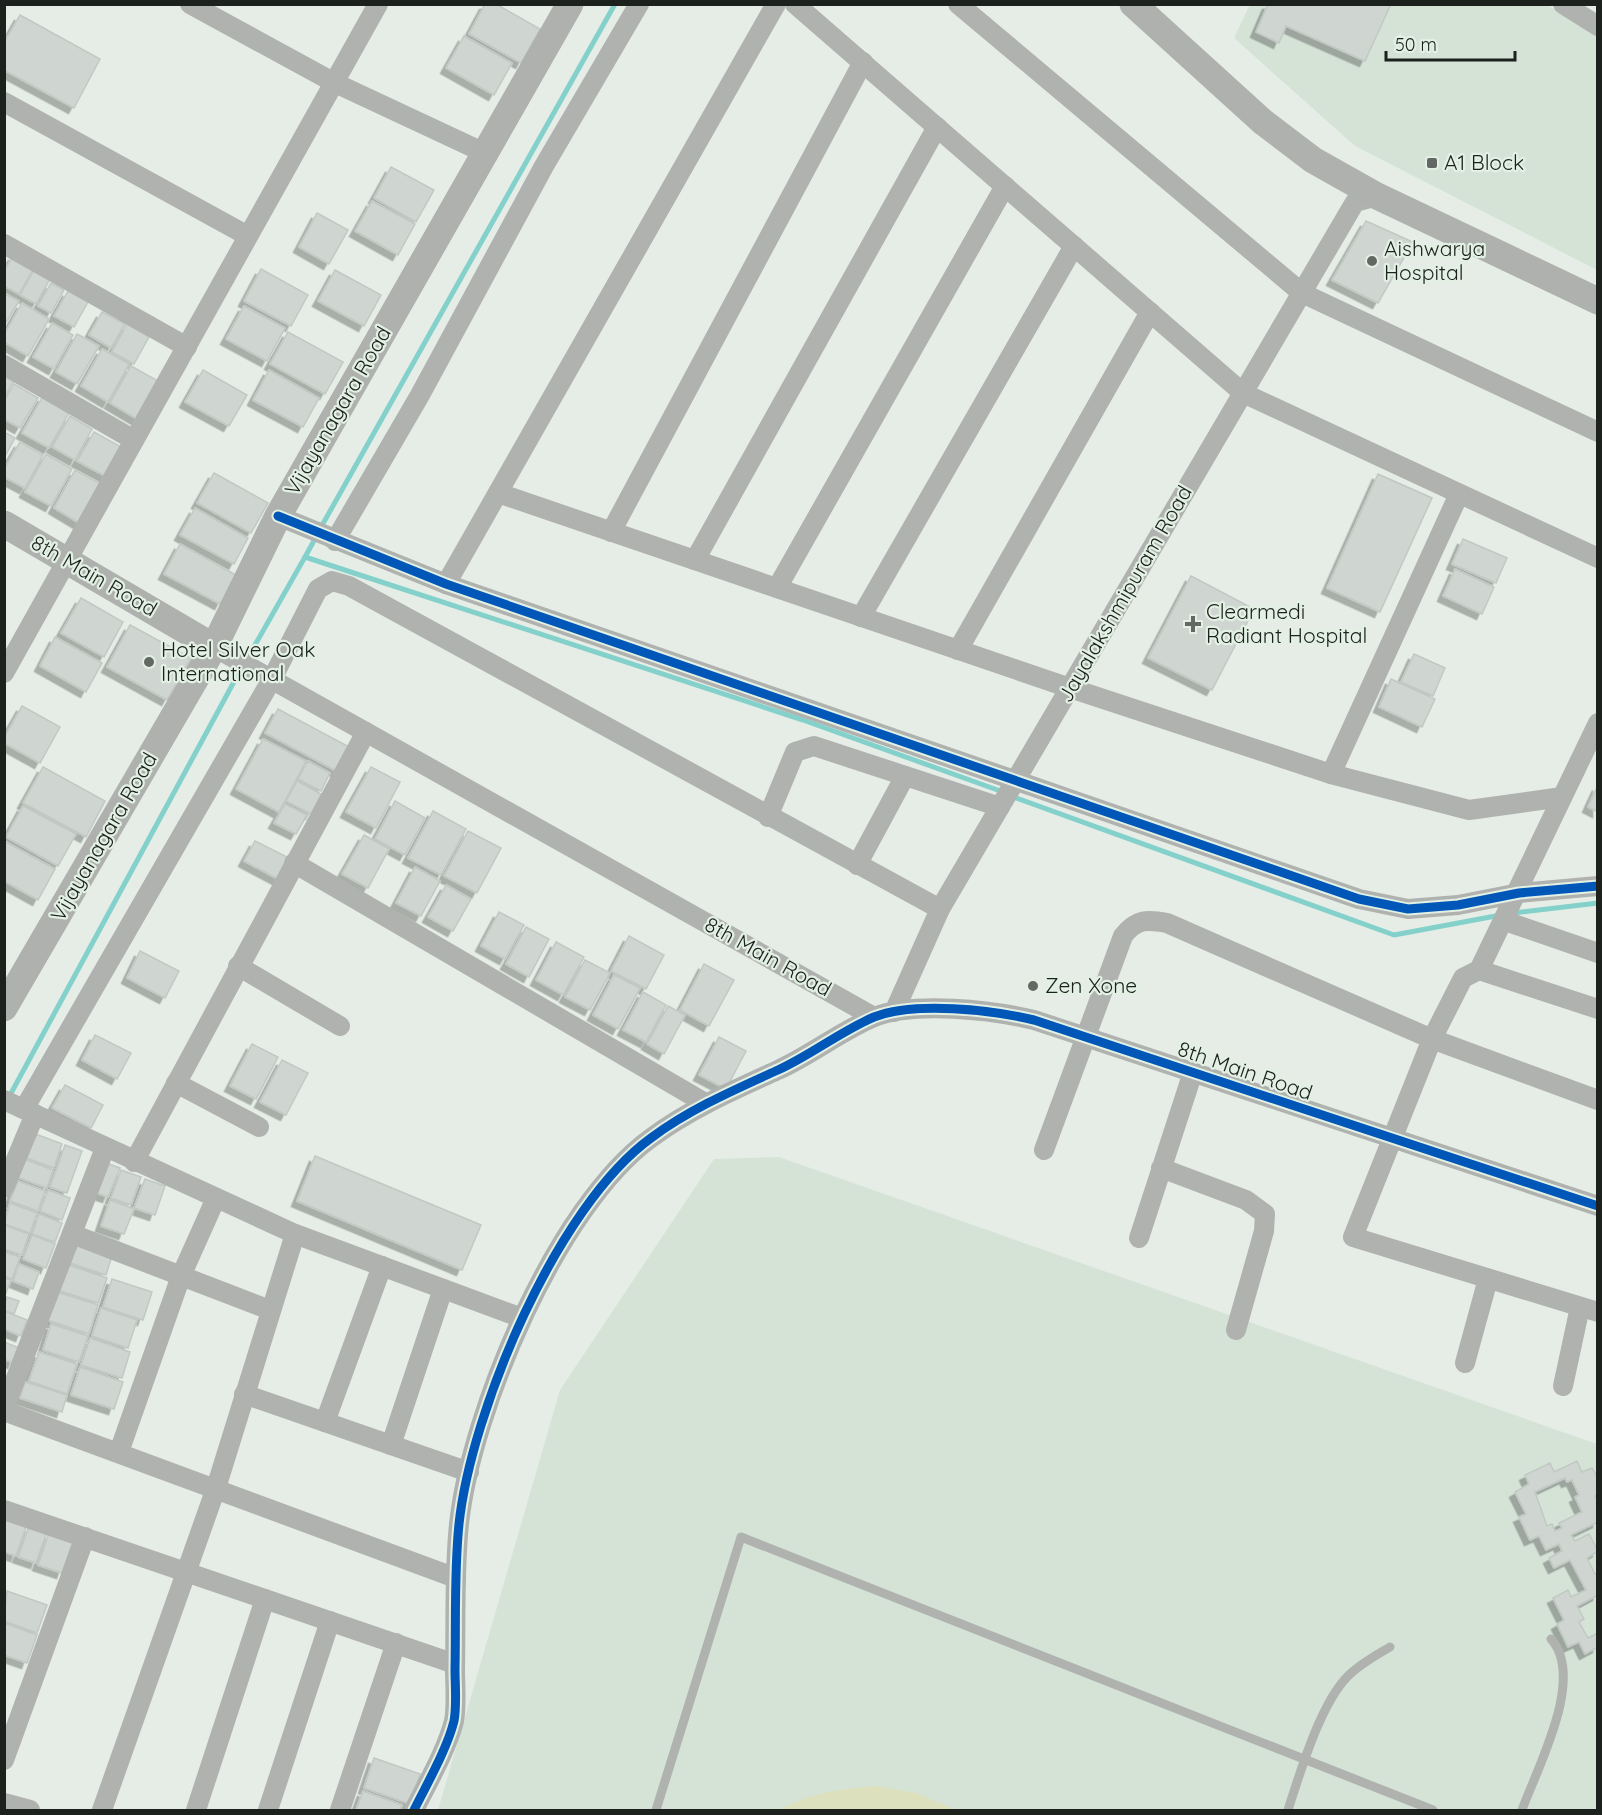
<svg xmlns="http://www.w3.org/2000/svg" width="1602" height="1815" font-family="Quicksand,sans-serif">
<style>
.built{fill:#d5e3d7}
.green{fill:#dde0bd}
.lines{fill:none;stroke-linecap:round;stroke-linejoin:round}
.stream{stroke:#83d1ca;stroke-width:5}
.building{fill:#cfd5d1;stroke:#c2c8c4;stroke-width:1.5;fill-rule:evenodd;filter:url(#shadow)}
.lane{stroke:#b0b2af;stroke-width:9}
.street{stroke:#b0b2af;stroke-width:20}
.secondary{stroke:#aeb1ad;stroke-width:27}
.cycleway-casing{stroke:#e3f0e4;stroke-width:13}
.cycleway{stroke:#0057b8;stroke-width:9}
.poi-dot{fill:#636864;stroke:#e3f0e4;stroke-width:2}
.labels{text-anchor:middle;stroke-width:4.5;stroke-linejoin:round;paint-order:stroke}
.poi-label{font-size:21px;fill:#1c211d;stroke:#e3f0e4;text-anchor:start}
.street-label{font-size:21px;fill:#1c211d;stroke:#e3f0e4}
</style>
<defs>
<filter id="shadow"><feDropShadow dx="-5.5" dy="5.5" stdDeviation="0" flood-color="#0004"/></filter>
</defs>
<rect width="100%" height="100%" fill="#e6ede7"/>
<!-- built -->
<g class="built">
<path d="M 1250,4 L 1547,5 L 1597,35 L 1597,270 L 1355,146 L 1234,38 Z"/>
<path d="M 779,1157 L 1597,1444 L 1597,1810 L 438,1810 L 560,1390 L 714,1159 Z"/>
</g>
<!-- green -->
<path class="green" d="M 878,1786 L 916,1793 L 956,1810 L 778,1810 C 811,1793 841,1788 878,1786 Z"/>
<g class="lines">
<!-- stream -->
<g class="stream">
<path d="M 320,529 L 615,4"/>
<path d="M 305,557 L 316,537"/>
<path d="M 247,659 L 305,557 L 803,720 L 1003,792"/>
<path d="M 1011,796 L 1394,935 L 1501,915"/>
<path d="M 1513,913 L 1598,903"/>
<path d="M 9,1097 L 242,667"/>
</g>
</g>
<!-- building -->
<g class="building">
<path d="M 485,4 L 496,4 L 540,29 L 521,63 L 469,34 Z"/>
<path d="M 1268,4 L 1391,4 L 1365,61 L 1286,26 L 1279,43 L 1256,32 Z"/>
<path d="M 20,15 L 100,59 L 74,108 L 4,70 L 4,43 Z"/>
<path d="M 464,36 L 512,63 L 494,95 L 446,68 Z"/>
<path d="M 391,167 L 434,190 L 416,222 L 374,198 Z"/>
<path d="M 372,201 L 415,224 L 398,255 L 355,231 Z"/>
<path d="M 317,213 L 348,230 L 329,264 L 299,247 Z"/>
<path d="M 1366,221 L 1413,242 L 1378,303 L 1332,280 Z"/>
<path d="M 14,255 L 35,266 L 19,294 L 4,286 L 4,271 Z"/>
<path d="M 261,269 L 308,295 L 291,326 L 244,301 Z"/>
<path d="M 34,270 L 50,279 L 36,304 L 20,295 Z"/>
<path d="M 335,270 L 381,295 L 364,326 L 318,301 Z"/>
<path d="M 51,283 L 64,290 L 51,313 L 38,306 Z"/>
<path d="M 68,291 L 88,302 L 74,327 L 54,316 Z"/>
<path d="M 4,293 L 19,301 L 4,326 Z"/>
<path d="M 22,303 L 49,319 L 28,356 L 4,342 L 4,335 Z"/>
<path d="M 244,306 L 285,328 L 267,361 L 226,339 Z"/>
<path d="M 102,312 L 125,324 L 111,348 L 89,335 Z"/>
<path d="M 52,323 L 73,335 L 54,369 L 33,357 Z"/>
<path d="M 127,324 L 149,337 L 134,364 L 112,352 Z"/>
<path d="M 288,332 L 343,362 L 325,394 L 270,364 Z"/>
<path d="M 77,334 L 99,346 L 77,384 L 56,372 Z"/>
<path d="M 102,349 L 129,364 L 108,402 L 81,386 Z"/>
<path d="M 131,366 L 158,381 L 137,419 L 110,403 Z"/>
<path d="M 203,370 L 247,395 L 229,426 L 185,402 Z"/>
<path d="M 269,370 L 319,398 L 303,427 L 253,400 Z"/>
<path d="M 4,376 L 14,381 L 4,397 Z"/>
<path d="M 14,384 L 38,398 L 20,428 L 4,419 L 4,402 Z"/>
<path d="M 43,396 L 70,411 L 49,448 L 22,433 Z"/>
<path d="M 70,416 L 92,429 L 75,460 L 52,447 Z"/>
<path d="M 4,432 L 15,438 L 4,458 Z"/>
<path d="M 94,432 L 121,447 L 105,476 L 77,461 Z"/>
<path d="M 20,442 L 43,455 L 25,488 L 4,477 L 4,469 Z"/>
<path d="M 46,454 L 72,469 L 51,506 L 25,492 Z"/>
<path d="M 75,470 L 101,484 L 79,523 L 54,508 Z"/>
<path d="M 214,473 L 268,503 L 251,533 L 197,503 Z"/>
<path d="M 1378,474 L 1432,498 L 1380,612 L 1327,588 Z"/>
<path d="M 195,508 L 248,538 L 234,564 L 180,535 Z"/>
<path d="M 1463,539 L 1507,558 L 1496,583 L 1452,564 Z"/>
<path d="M 180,544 L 236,575 L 220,604 L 164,574 Z"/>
<path d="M 1455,569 L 1494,587 L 1482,614 L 1443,596 Z"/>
<path d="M 1191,576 L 1254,609 L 1212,690 L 1148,658 Z"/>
<path d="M 81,598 L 123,622 L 104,657 L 61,633 Z"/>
<path d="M 130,625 L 191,658 L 167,700 L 107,667 Z"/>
<path d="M 55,637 L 102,663 L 86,692 L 40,666 Z"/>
<path d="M 1414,654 L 1445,668 L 1433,696 L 1401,682 Z"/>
<path d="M 1391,679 L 1435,699 L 1422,727 L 1379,707 Z"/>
<path d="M 22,706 L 60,727 L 40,763 L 4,743 L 4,738 Z"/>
<path d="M 278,709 L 353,749 L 340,773 L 265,733 Z"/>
<path d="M 263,739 L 306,761 L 279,812 L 236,789 Z"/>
<path d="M 308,761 L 330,773 L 321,791 L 298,779 Z"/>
<path d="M 43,767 L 105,801 L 86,837 L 23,803 Z"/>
<path d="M 371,767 L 400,782 L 376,828 L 346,812 Z"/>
<path d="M 297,781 L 321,794 L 311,814 L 286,801 Z"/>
<path d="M 1598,785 L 1598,812 L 1588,807 Z"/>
<path d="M 395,801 L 425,818 L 405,855 L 375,839 Z"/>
<path d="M 285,804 L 307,815 L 296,834 L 274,823 Z"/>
<path d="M 23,806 L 76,834 L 58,866 L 6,837 Z"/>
<path d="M 433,811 L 466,829 L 441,875 L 408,858 Z"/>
<path d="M 468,831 L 501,848 L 477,893 L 444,876 Z"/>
<path d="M 364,835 L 389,849 L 368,888 L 342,874 Z"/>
<path d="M 4,841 L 55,869 L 38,900 L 4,881 Z"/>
<path d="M 255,841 L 289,858 L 278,879 L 244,861 Z"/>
<path d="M 415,867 L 440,881 L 421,916 L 396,903 Z"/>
<path d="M 446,885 L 471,899 L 453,931 L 428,917 Z"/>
<path d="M 499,912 L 524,925 L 505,959 L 481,946 Z"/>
<path d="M 526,927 L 549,939 L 529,977 L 506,964 Z"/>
<path d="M 629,936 L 664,955 L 646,989 L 611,971 Z"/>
<path d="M 556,942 L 584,957 L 563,995 L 536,980 Z"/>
<path d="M 140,951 L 179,971 L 165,998 L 127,978 Z"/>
<path d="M 585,960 L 610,973 L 590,1010 L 565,997 Z"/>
<path d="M 704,964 L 734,980 L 709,1026 L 680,1010 Z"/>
<path d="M 614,975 L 640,988 L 618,1029 L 593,1015 Z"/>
<path d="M 643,992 L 666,1005 L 646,1042 L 623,1030 Z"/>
<path d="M 668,1006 L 685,1015 L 664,1054 L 647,1044 Z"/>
<path d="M 95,1035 L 131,1053 L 117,1079 L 82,1060 Z"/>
<path d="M 719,1037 L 746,1051 L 726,1089 L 699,1075 Z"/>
<path d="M 252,1044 L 278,1057 L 256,1099 L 230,1086 Z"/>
<path d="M 282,1060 L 308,1073 L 286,1115 L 260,1102 Z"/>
<path d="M 65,1085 L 103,1105 L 91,1128 L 52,1108 Z"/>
<path d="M 33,1133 L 62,1144 L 54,1168 L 24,1157 Z"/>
<path d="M 65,1145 L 82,1151 L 67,1193 L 50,1187 Z"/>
<path d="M 315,1156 L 481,1225 L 462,1270 L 297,1201 Z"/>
<path d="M 24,1159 L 53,1170 L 47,1188 L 17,1177 Z"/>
<path d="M 101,1161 L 120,1168 L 108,1197 L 91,1191 Z"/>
<path d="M 121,1170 L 141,1177 L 131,1205 L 111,1198 Z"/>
<path d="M 145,1179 L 165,1186 L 155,1215 L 134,1208 Z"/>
<path d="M 18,1181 L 45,1191 L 38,1211 L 10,1201 Z"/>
<path d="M 48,1190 L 70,1198 L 62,1220 L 40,1211 Z"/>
<path d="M 110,1200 L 134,1209 L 124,1234 L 101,1226 Z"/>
<path d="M 10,1203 L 37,1213 L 30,1233 L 4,1224 Z"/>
<path d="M 39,1214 L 62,1223 L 55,1242 L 32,1234 Z"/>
<path d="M 4,1225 L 29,1234 L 22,1255 L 4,1249 Z"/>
<path d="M 32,1235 L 55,1244 L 46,1268 L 23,1259 Z"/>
<path d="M 76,1244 L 112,1256 L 106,1275 L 70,1263 Z"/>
<path d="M 4,1252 L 20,1257 L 12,1279 L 4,1276 Z"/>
<path d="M 19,1264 L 39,1272 L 33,1289 L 13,1281 Z"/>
<path d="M 66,1264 L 107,1278 L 98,1303 L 57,1290 Z"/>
<path d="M 4,1278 L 11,1280 L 4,1298 Z"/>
<path d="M 112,1279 L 152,1292 L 143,1320 L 103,1307 Z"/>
<path d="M 57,1292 L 98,1305 L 89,1334 L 47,1320 Z"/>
<path d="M 7,1297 L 19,1301 L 14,1314 L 4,1310 Z"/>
<path d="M 101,1308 L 137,1320 L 128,1348 L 92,1336 Z"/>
<path d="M 4,1311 L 27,1320 L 21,1336 L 4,1329 Z"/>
<path d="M 51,1324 L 88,1336 L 79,1362 L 43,1350 Z"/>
<path d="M 90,1338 L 130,1352 L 122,1378 L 81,1365 Z"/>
<path d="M 4,1342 L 19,1348 L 13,1363 L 4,1359 Z"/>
<path d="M 39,1352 L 77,1364 L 67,1394 L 29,1381 Z"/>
<path d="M 80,1367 L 123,1382 L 114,1409 L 71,1395 Z"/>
<path d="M 25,1382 L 67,1395 L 62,1412 L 20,1398 Z"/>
<path d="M 1577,1461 L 1582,1472 L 1592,1468 L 1598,1479 L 1598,1495 L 1595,1496 L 1598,1502 L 1598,1522 L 1571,1535 L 1575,1541 L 1589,1534 L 1598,1551 L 1587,1558 L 1595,1574 L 1598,1572 L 1598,1595 L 1577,1606 L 1584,1619 L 1579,1622 L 1588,1638 L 1598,1633 L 1598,1647 L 1585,1654 L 1579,1642 L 1568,1647 L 1557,1624 L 1564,1620 L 1553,1598 L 1568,1590 L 1571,1597 L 1586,1590 L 1570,1560 L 1554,1568 L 1549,1558 L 1562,1551 L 1559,1544 L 1546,1550 L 1539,1536 L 1530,1540 L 1519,1517 L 1526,1514 L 1515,1492 L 1529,1484 L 1525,1475 L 1550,1463 L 1554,1472 ZM 1565,1478 L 1567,1482 L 1572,1480 L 1579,1495 L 1575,1497 L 1582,1512 L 1559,1523 L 1562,1528 L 1555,1531 L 1552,1524 L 1547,1526 L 1535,1492 Z"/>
<path d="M 4,1516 L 27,1524 L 16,1556 L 4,1552 Z"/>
<path d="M 29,1526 L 47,1532 L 36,1563 L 18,1557 Z"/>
<path d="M 49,1533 L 73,1541 L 62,1573 L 38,1565 Z"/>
<path d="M 7,1591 L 47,1605 L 37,1633 L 4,1621 Z"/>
<path d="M 4,1623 L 37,1635 L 27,1663 L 4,1655 Z"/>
<path d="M 374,1758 L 420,1774 L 410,1804 L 364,1788 Z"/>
<path d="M 363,1791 L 402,1805 L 400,1810 L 356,1810 Z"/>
</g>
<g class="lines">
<!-- lane -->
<g class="lane">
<path d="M 656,1810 L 741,1537 L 1433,1810"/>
<path d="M 1288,1810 C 1300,1773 1320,1704 1348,1676 C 1360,1664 1375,1656 1390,1647"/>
<path d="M 1522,1810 C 1537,1768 1586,1678 1551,1639"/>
</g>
<!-- street -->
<g class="street">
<path d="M 190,4 L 333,82 L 487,154"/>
<path d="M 795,4 L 1243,393 L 1598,558"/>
<path d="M 958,4 L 1302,293 L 1598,432"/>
<path d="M 1563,4 L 1598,26"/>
<path d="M 4,102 L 248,236"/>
<path d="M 4,244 L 187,347"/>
<path d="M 4,365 L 134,440"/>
<path d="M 498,493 L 1070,688 L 1331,774 L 1469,810 L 1562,797"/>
<path d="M 278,516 L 446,584 L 1359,899 L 1408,909 L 1458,905 L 1519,893 L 1598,886"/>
<path d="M 611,532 L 863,62"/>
<path d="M 335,541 L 420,395 L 544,166 L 639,4"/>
<path d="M 695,560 L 937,127"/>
<path d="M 446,584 L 776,4"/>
<path d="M 777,588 L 1005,186"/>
<path d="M 861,617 L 1074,246"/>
<path d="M 214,647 L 874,1017"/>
<path d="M 958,650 L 1150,312"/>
<path d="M 4,673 L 378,4"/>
<path d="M 1598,723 L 1479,970 L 1463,978 L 1432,1039 L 1353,1237 L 1598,1312"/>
<path d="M 1331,774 L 1459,494"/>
<path d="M 768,817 L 795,752 L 814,746 L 1000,807"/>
<path d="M 294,863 L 705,1103"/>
<path d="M 857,865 L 905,776"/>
<path d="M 1505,921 L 1598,953"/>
<path d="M 238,966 L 340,1026"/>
<path d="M 1479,970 L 1598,1009"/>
<path d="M 894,1012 L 940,909 L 1355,202 L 1377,196"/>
<path d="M 176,1083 L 259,1127"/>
<path d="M 4,1100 L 295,1234 L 522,1318"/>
<path d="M 24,1109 L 272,679 L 318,589 L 332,581 L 349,586 L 940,909"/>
<path d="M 1044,1150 L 1123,936 C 1136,919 1147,919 1167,923 L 1432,1039 L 1598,1100"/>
<path d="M 134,1162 L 366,732"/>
<path d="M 1161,1168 L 1246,1200 L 1265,1214 L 1264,1231 L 1236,1330"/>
<path d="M 4,1188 L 35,1114"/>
<path d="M 72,1234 L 270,1310"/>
<path d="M 1139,1238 L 1193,1072"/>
<path d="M 1465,1363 L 1488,1279"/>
<path d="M 1563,1386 L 1580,1307"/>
<path d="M 244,1394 L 469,1472"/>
<path d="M 4,1409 L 105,1148"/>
<path d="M 4,1411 L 456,1578"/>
<path d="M 325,1422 L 382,1266"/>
<path d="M 391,1445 L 443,1289"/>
<path d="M 119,1452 L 181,1276 L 216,1198"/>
<path d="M 4,1510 L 455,1664"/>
<path d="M 4,1760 L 85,1537"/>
<path d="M 4,1803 L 30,1810"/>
<path d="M 102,1810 L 216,1488 L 295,1234"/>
<path d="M 196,1810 L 265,1599"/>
<path d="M 268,1810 L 330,1621"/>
<path d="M 340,1810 L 396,1643"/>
<path d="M 414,1810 C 427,1784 447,1749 454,1721 C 457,1705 455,1685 455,1669 C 456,1621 454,1572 459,1524 C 471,1411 557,1206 651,1138 C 690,1109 734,1090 778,1070 C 811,1055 841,1031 874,1017 C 915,1001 992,1010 1034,1020 L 1598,1206"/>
</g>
<!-- secondary -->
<g class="secondary">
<path d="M 1133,4 L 1263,122 L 1313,160 L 1377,196 L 1598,301"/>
<path d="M 4,524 L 214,647"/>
<path d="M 4,1008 L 214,647 L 278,516 L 570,4"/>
</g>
<defs>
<g id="cycleway">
<path d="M 278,516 L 446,584 L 1359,899 L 1408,909 L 1458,905 L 1519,893 L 1598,886"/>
<path d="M 414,1810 C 427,1784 447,1749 454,1721 C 457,1705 455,1685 455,1669 C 456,1621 454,1572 459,1524 C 471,1411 557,1206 651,1138 C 690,1109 734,1090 778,1070 C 811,1055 841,1031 874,1017 C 915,1001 992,1010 1034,1020 L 1598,1206"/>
</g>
</defs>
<!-- cycleway casing -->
<use href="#cycleway" class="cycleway-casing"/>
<!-- cycleway -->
<use href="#cycleway" class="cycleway"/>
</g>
<!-- markers -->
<g class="poi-dot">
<rect x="1426" y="157" width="12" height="12" rx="3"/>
<circle cx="1372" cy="261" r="6"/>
<path d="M1190 615h6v6h6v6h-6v6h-6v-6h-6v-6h6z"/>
<circle cx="149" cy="662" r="6"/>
<circle cx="1033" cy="986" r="6"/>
</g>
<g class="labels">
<!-- poi labels -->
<g class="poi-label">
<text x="1444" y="170">A1 Block</text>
<text x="1384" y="256">Aishwarya<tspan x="1384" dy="24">Hospital</tspan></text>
<text x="1206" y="619">Clearmedi<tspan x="1206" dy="24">Radiant Hospital</tspan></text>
<text x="161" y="657">Hotel Silver Oak<tspan x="161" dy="24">International</tspan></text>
<text x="1045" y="993">Zen Xone</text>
</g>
<!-- street labels -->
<g class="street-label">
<text transform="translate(338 411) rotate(-60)" y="7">Vijayanagara Road</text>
<text transform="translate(94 576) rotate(30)" y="7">8th Main Road</text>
<text transform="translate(1125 594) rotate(-60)" y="7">Jayalakshmipuram Road</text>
<text transform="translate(104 837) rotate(-60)" y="7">Vijayanagara Road</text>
<text transform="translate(768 957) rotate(29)" y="7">8th Main Road</text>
<text transform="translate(1245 1071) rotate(19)" y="7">8th Main Road</text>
</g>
</g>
<!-- border -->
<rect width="1602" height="1815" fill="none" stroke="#1c211d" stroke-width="12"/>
<!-- scale -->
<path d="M1386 51v9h129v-9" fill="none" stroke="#1c211d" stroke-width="3"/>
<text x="1395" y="51" font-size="18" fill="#1c211d" stroke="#e3f0e4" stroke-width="4.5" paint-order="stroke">50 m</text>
</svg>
